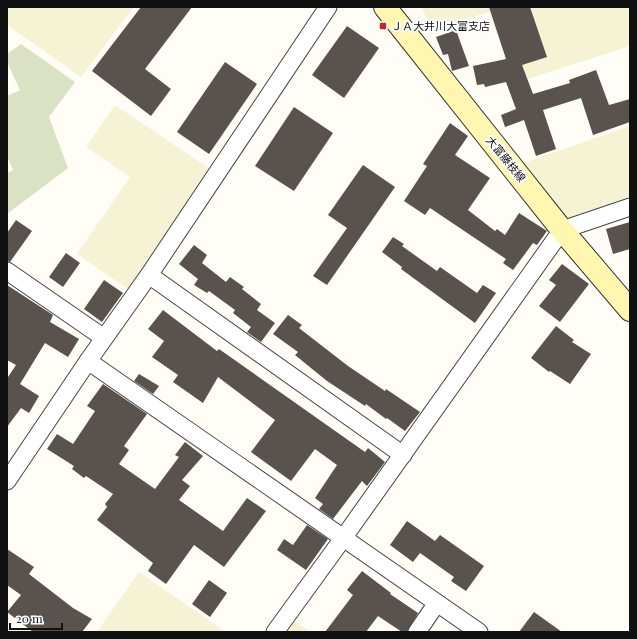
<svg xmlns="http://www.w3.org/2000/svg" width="637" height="639" font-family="'Playfair Display','Noto Sans JP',serif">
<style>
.farmland{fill:#f6f3d4}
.cemetery{fill:#d9e3c4}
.building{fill:#5a524d}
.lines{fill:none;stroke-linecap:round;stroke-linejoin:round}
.street-casing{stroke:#444;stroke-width:19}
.secondary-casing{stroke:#333;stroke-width:24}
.street{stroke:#fff;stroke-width:17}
.secondary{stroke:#fff6b0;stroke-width:22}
.poi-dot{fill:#c4262e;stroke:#fff;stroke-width:1.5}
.labels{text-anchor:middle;stroke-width:4;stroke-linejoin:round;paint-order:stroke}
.poi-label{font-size:11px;fill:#111;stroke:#fff;text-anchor:start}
.street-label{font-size:11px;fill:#111;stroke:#fff}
</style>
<rect width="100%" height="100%" fill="#fffdf5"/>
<!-- farmland -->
<g class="farmland">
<path d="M 7,7 L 134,7 L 81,77 L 7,25 Z"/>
<path d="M 421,7 L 630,7 L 630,46 L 515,83 L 489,12 L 432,29 Z"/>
<path d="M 115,105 L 210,169 L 128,289 L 77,254 L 130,177 L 86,147 Z"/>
<path d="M 630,126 L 630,197 L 565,219 L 521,164 Z"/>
<path d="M 139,572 L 226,632 L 97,632 Z"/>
<path d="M 295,621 L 310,632 L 287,632 Z"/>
</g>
<!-- cemetery -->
<path class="cemetery" d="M 21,44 L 75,82 L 49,117 L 68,168 L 7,214 L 7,173 L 13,170 L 7,156 L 7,96 L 20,90 L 7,62 L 7,54 Z"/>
<!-- building -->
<g class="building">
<path d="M 141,7 L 192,7 L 145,69 L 171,89 L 151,116 L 92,71 Z"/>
<path d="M 489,7 L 530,7 L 547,57 L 522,65 L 533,94 L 570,83 L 569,80 L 596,70 L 609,105 L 630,99 L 630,122 L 593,135 L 581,98 L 543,110 L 556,149 L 536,156 L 524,120 L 505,127 L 501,115 L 516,109 L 506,82 L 485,87 L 484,84 L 477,85 L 473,66 L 506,59 Z"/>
<path d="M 347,26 L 379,48 L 344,98 L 312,75 Z"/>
<path d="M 456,30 L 469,66 L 452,71 L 448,54 L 443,55 L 436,37 Z"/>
<path d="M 225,62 L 257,84 L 209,154 L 177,132 Z"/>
<path d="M 294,107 L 333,133 L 294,191 L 255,166 Z"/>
<path d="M 450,123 L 468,136 L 455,155 L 490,178 L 468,210 L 495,231 L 497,229 L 505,235 L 519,213 L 547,231 L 537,245 L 533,243 L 513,270 L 503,263 L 506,259 L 430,208 L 425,215 L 404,201 L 427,166 L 423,164 Z"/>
<path d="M 363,165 L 395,187 L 327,285 L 313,276 L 347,228 L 328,215 Z"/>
<path d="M 16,220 L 32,231 L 10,262 L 7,261 L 7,233 Z"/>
<path d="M 630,222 L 630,249 L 613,254 L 606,229 Z"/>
<path d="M 393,237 L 404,244 L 402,246 L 437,271 L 440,267 L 477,293 L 483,285 L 496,293 L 475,323 L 401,269 L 402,267 L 382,252 Z"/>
<path d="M 194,245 L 207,255 L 202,263 L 226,282 L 230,277 L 244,287 L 242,289 L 261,304 L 257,310 L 275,323 L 261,342 L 247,332 L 251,327 L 233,313 L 235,310 L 209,291 L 207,293 L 194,285 L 198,279 L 179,264 Z"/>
<path d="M 66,253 L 80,263 L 63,287 L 49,277 Z"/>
<path d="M 562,264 L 589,284 L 560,322 L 539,306 L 556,285 L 549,280 Z"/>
<path d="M 104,280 L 123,293 L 102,322 L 84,309 Z"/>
<path d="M 7,285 L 53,315 L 50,322 L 79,339 L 68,357 L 45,343 L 20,384 L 39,396 L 29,413 L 21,408 L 7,427 L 7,376 L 8,377 L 16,365 L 7,360 Z"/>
<path d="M 163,310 L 217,351 L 219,349 L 365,452 L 368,448 L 385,462 L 367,486 L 362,481 L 333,519 L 319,509 L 323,504 L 315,498 L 337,465 L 315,449 L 291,481 L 251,452 L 275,420 L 218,377 L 203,403 L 173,382 L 178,375 L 152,357 L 164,341 L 148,329 Z"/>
<path d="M 288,315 L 302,325 L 299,328 L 348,366 L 385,391 L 386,389 L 420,412 L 405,431 L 387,418 L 386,419 L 366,404 L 365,406 L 327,381 L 295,355 L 298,352 L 273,334 Z"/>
<path d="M 556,326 L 574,340 L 572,342 L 591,354 L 570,384 L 550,371 L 549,372 L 531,358 Z"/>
<path d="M 139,374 L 159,386 L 153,394 L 134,381 Z"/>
<path d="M 103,384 L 147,414 L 124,446 L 129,450 L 119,464 L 155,489 L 179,457 L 175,455 L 185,442 L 203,456 L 182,480 L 190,486 L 179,500 L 223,531 L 247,498 L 266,511 L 224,567 L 194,545 L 166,584 L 148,571 L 153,563 L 97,520 L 107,507 L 105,504 L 113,494 L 86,476 L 84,478 L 72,469 L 74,466 L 47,449 L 57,434 L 73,444 L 95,411 L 87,406 Z"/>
<path d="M 407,521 L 435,541 L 440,535 L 484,566 L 466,591 L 451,581 L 454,577 L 420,553 L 413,562 L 390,545 Z"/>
<path d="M 307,525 L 328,539 L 306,570 L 277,550 L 284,539 L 293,545 Z"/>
<path d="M 7,549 L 34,567 L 29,574 L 73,608 L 92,619 L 82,632 L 33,632 L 7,612 L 21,595 L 7,585 Z"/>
<path d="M 362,571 L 391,593 L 390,594 L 418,613 L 407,632 L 402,632 L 378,616 L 366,632 L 325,632 L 353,595 L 347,590 Z"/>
<path d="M 209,580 L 227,593 L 210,617 L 192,604 Z"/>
<path d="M 534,612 L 562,632 L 519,632 Z"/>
</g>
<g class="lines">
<defs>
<g id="street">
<path d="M 7,271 L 104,338"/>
<path d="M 149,275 L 403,455"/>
<path d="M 88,361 L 479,632"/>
<path d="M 7,481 L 88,361 L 149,275 L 328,7"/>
<path d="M 275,632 L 344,537 L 562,230 L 630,207"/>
<path d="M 417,632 L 437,603"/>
</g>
<path id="secondary" d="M 385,7 L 562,230 L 630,310"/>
</defs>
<!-- street casing -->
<use href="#street" class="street-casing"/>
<!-- secondary casing -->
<use href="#secondary" class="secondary-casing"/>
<!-- street -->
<use href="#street" class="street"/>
<!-- secondary -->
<use href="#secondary" class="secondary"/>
</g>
<!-- markers -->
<rect class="poi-dot" x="379" y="22" width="8" height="8" rx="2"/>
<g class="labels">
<!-- poi labels -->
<g class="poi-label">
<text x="391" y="30">ＪＡ大井川大富支店</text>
</g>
<!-- street labels -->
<g class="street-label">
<text transform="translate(506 159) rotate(51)" y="4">大富藤枝線</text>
</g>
</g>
<!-- border -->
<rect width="637" height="639" fill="none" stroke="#111111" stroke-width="16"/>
<!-- scale -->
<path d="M10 623v6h52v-6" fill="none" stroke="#111111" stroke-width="2"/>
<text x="16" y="623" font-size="12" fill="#111111" stroke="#ffffff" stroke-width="3" paint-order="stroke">20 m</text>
</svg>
